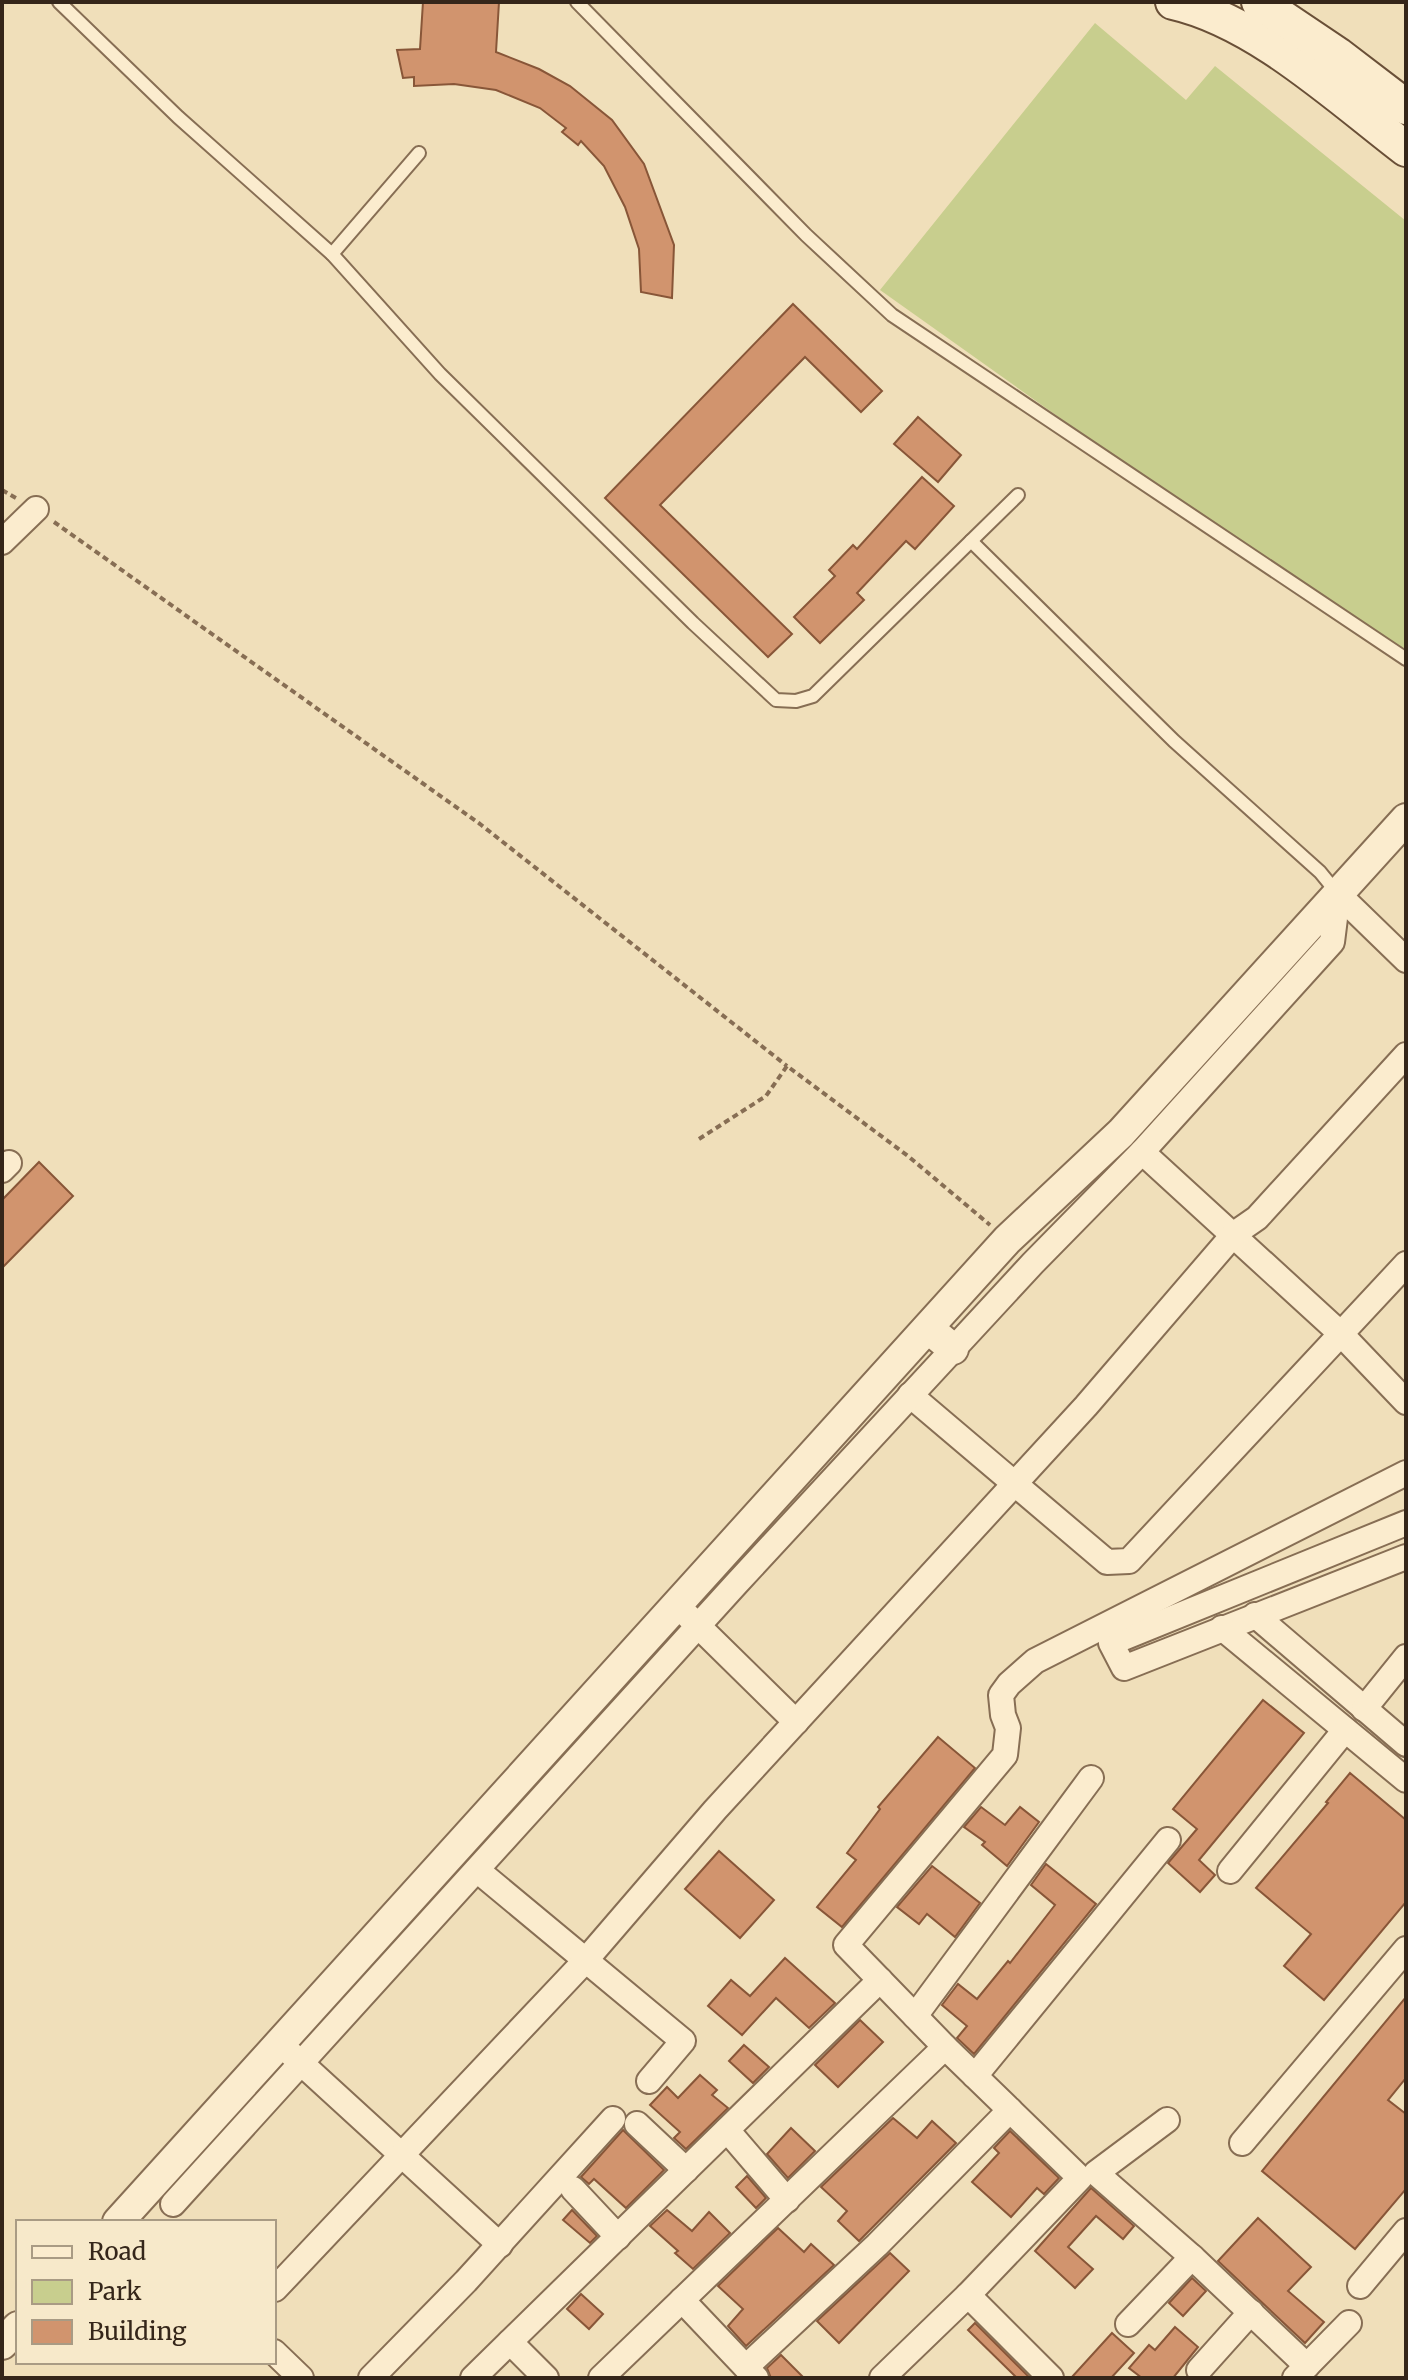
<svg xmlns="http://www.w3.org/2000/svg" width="1408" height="2380" font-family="Merriweather,serif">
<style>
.green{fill:#c8ce8e}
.building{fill:#d1946e;stroke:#885638;stroke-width:2}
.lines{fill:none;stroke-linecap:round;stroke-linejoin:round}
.service-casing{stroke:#876e54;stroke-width:16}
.minor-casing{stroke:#876e54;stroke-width:28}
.tertiary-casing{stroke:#876e54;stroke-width:34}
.secondary-casing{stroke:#694f37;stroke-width:38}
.path{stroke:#876e54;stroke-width:4;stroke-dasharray:6 4;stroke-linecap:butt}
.service{stroke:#fbecce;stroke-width:12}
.minor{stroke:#fbecce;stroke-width:24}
.tertiary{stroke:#fbecce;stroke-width:30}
.secondary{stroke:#fbecce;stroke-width:34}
</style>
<rect width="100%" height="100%" fill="#f0dfba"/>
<!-- green -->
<path class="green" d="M 1095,23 L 1186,100 L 1215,66 L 1406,221 L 1406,664 L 880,290 Z"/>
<!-- building -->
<g class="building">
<path d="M 423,2 L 499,2 L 496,52 L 539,69 L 570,86 L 612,120 L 644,164 L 674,245 L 672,298 L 641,292 L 639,249 L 625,207 L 604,166 L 581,141 L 578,145 L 562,132 L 566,128 L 540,108 L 496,90 L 454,84 L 414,86 L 414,77 L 403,78 L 397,50 L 420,49 Z"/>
<path d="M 793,304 L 882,391 L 861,412 L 805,357 L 660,505 L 792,634 L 768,657 L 605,498 Z"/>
<path d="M 918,417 L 961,455 L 938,482 L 894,444 Z"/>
<path d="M 922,477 L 954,506 L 915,549 L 906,541 L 857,593 L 864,600 L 820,643 L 794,617 L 835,576 L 829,570 L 853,545 L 857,549 Z"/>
<path d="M 39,1162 L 73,1196 L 2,1268 L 2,1200 Z"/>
<path d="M 1263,1700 L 1304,1733 L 1199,1860 L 1215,1875 L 1200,1892 L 1168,1863 L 1197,1829 L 1173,1809 Z"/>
<path d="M 938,1737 L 975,1768 L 842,1927 L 817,1907 L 856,1860 L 847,1853 L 880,1809 L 878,1807 Z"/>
<path d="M 1350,1773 L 1406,1820 L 1406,1902 L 1324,2000 L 1284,1966 L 1311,1934 L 1256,1888 L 1328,1803 L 1326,1802 Z"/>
<path d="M 981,1807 L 1005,1825 L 1020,1807 L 1039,1822 L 1007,1866 L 982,1845 L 985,1842 L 964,1827 Z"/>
<path d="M 719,1851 L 774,1900 L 740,1938 L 685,1889 Z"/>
<path d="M 1046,1864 L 1096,1904 L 974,2054 L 957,2038 L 967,2026 L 942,2005 L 958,1984 L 977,1999 L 1008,1961 L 1010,1963 L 1055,1905 L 1031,1885 Z"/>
<path d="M 932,1866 L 980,1903 L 955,1937 L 927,1914 L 919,1924 L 897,1907 Z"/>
<path d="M 785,1958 L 835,2003 L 809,2028 L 776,1998 L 742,2035 L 708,2006 L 731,1980 L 750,1996 Z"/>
<path d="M 1406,1997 L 1406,2078 L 1388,2100 L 1406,2114 L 1406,2189 L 1355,2249 L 1262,2171 Z"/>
<path d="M 860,2020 L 883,2042 L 838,2087 L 815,2065 Z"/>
<path d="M 744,2045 L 769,2067 L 753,2083 L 729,2061 Z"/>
<path d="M 700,2075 L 717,2090 L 712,2095 L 728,2108 L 686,2149 L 674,2138 L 680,2132 L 650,2105 L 667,2087 L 678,2098 Z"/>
<path d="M 893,2118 L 917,2138 L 932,2121 L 956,2143 L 859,2241 L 838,2221 L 847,2211 L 821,2187 Z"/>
<path d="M 791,2128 L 815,2151 L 788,2178 L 767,2154 Z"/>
<path d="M 623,2130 L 664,2170 L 626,2208 L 594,2179 L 589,2184 L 581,2177 Z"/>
<path d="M 1010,2131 L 1059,2178 L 1044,2194 L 1037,2188 L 1011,2217 L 972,2182 L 999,2153 L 994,2148 Z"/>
<path d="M 747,2176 L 766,2198 L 756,2208 L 736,2187 Z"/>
<path d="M 1091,2188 L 1134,2226 L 1123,2239 L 1096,2216 L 1068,2247 L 1093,2269 L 1075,2288 L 1035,2251 Z"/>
<path d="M 572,2210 L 597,2236 L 590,2243 L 563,2220 Z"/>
<path d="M 667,2210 L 692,2231 L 709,2212 L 730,2233 L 693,2269 L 675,2253 L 678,2251 L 650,2226 Z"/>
<path d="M 1258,2218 L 1311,2267 L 1288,2291 L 1324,2322 L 1305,2343 L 1218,2261 Z"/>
<path d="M 778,2228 L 804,2252 L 811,2244 L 834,2265 L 746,2346 L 728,2326 L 743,2309 L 718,2286 Z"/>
<path d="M 890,2253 L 909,2271 L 839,2343 L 817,2321 Z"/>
<path d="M 1192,2278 L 1206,2291 L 1183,2316 L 1169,2303 Z"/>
<path d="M 581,2294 L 603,2314 L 589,2329 L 567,2309 Z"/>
<path d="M 975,2323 L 1030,2378 L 1017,2378 L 968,2330 Z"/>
<path d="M 1175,2327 L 1198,2347 L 1173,2378 L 1142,2378 L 1129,2368 L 1149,2345 L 1155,2350 Z"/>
<path d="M 1112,2333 L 1134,2353 L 1111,2378 L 1071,2378 Z"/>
<path d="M 781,2355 L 804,2378 L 771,2378 L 767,2368 Z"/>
</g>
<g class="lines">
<defs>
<g id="service">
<path d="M 59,2 L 178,117 L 332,254"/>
<path d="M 577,2 L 806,235 L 892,315 L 1406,659"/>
<path d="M 419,153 L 332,254 L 440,374 L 693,623 L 776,700 L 796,701 L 813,696 L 971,541 L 1174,741 L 1320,872 L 1338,894"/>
<path d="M 971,541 L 1018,495"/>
</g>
<g id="minor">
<path d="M 2,542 L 36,509"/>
<path d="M 1338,894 L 1406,960"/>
<path d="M 1142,1152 L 1341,1334 L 1406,1402"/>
<path d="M 2,1170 L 9,1163"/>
<path d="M 910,1395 L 1107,1562 L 1129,1561 L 1406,1264"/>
<path d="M 1406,1523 L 1111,1643 L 1124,1668 L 1406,1557"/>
<path d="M 687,1615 L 796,1722"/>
<path d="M 1255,1615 L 1406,1744"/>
<path d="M 1222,1628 L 1406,1780"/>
<path d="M 1364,1709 L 1406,1657"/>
<path d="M 477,1870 L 683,2041 L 649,2081"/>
<path d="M 1230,1871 L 1345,1730"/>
<path d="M 915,2016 L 1091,1778"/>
<path d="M 289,2052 L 500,2245"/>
<path d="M 975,2076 L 1168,1840"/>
<path d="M 1167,2120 L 1096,2173 L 1192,2257 L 1307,2366"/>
<path d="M 637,2124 L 686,2170"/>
<path d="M 727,2130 L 787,2200"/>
<path d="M 1242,2143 L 1406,1949"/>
<path d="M 573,2189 L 618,2237"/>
<path d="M 173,2204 L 736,1584 L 1033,1263 L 1142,1152 L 1332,942 L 1338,894"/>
<path d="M 1360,2286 L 1406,2231"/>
<path d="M 275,2289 L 585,1961 L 715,1810 L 1086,1406 L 1234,1234 L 1257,1218 L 1406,1055"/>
<path d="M 968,2295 L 1080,2178 L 945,2047 L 846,1945 L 1005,1755 L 1008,1728 L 1003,1715 L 1001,1695 L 1009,1684 L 1035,1661 L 1406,1473"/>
<path d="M 682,2300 L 756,2378"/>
<path d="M 1128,2324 L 1192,2257"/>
<path d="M 510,2342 L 546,2378"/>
<path d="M 274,2352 L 301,2378"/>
<path d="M 746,2367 L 877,2245 L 1010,2110"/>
<path d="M 1199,2370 L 1251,2312"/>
<path d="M 371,2378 L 466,2281 L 613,2119"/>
<path d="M 473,2378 L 880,1980"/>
<path d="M 601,2378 L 945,2047"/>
<path d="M 882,2378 L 968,2295 L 1051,2378"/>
<path d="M 1295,2378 L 1349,2323"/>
</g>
<g id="tertiary">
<path d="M 928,1328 L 953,1349"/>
<path d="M 118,2222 L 1007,1240 L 1121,1133 L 1406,819"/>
<path d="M 2,2344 L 18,2327"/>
</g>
<g id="secondary">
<path d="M 1173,2 C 1257,21 1338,97 1406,149"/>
<path d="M 1259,2 L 1338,55 L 1406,107"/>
</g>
</defs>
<!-- service casing -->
<use href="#service" class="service-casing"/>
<!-- minor casing -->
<use href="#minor" class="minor-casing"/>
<!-- tertiary casing -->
<use href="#tertiary" class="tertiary-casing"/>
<!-- secondary casing -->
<use href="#secondary" class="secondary-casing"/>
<!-- path -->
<g class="path">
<path d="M 2,490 L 16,498"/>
<path d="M 54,522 L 480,824 L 787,1066"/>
<path d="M 699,1139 L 766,1096 L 787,1066 L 908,1156 L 990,1225"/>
</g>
<!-- service -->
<use href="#service" class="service"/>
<!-- minor -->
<use href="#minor" class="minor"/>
<!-- tertiary -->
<use href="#tertiary" class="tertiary"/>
<!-- secondary -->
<use href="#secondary" class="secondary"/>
</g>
<!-- border -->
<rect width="1408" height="2380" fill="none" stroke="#35261a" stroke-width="8"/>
<!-- legend -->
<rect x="16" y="2220" width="260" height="144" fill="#f7e9ca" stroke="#a99b84" stroke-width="2"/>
<rect x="32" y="2246" width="40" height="12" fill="#fbecce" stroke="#a99b84" stroke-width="2"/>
<text x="88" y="2260" font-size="24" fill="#35261a">Road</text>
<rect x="32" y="2280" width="40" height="24" fill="#c8ce8e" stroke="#a99b84" stroke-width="2"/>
<text x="88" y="2300" font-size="24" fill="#35261a">Park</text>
<rect x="32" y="2320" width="40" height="24" fill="#d1946e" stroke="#a99b84" stroke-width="2"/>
<text x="88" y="2340" font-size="24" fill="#35261a">Building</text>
</svg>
